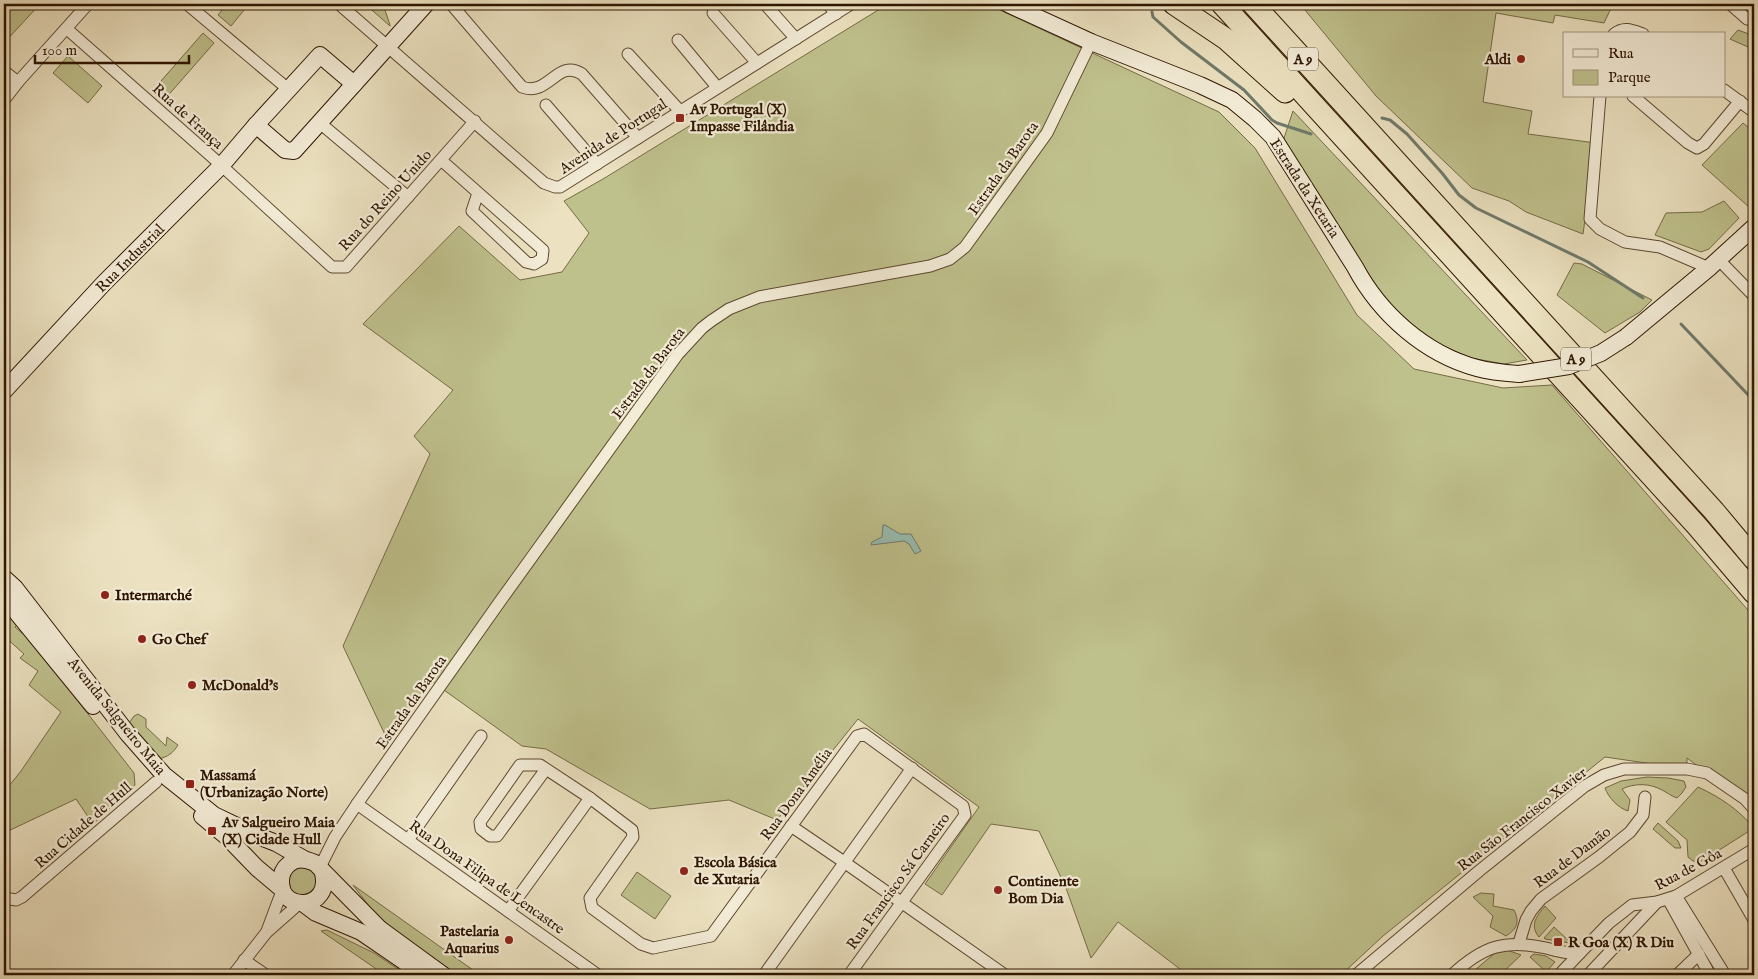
<svg xmlns="http://www.w3.org/2000/svg" width="1758" height="979" font-family="'IM FELL English',serif">
<style>
.green{fill:#bfc18d;stroke:#766b46}
.water{fill:#99beb3;stroke:#6e7a6b}
.lines{fill:none;stroke-linecap:round;stroke-linejoin:round}
.stream{stroke:#6e7a6b;stroke-width:3}
.street-casing{stroke:#5e4830;stroke-width:13}
.secondary-casing{stroke:#2e1500;stroke-width:18}
.highway-casing{stroke:#2e1500;stroke-width:23}
.street{stroke:#f3ecd7;stroke-width:11}
.secondary{stroke:#f3ecd7;stroke-width:16}
.highway{stroke:#ece2c1;stroke-width:21}
.secondary-bridge-casing{stroke:#2e1500;stroke-width:18;stroke-linecap:butt}
.secondary-bridge{stroke:#f3ecd7;stroke-width:16}
.poi-dot{fill:#8f2418;stroke:#f3ecd7;stroke-width:2}
.labels{text-anchor:middle;stroke-width:4.5;stroke-linejoin:round;paint-order:stroke}
.shield{fill:#f3ecd7;stroke:#695640;stroke-width:1}
.shield-label{font-size:14px;font-weight:bold;fill:#2e1500}
.poi-label{font-size:15px;font-weight:bold;fill:#2e1500;stroke:#f3ecd7;text-anchor:start}
.street-label{font-size:15px;fill:#2e1500;stroke:#f3ecd7}
</style>
<rect width="100%" height="100%" fill="#ece2c1"/>
<filter id="stains"><feTurbulence type="fractalNoise" baseFrequency=".004" numOctaves="4"/><feColorMatrix values="0 0 0 0 .2 0 0 0 0 .09 0 0 0 0 .02 0 0 0 .5 -.17"/></filter>
<radialGradient id="worn" r=".72"><stop offset=".6" stop-color="#630" stop-opacity="0"/><stop offset="1" stop-color="#630" stop-opacity=".3"/></radialGradient>
<!-- green -->
<g class="green">
<path d="M 4,4 L 40,4 L 4,43 Z"/>
<path d="M 227,4 L 249,4 L 231,26 L 218,15 Z"/>
<path d="M 365,4 L 383,4 L 390,25 L 390,26 Z"/>
<path d="M 888,4 L 987,4 L 1219,112 L 1255,148 L 1357,315 L 1414,369 L 1503,388 L 1552,385 L 1754,617 L 1754,808 L 1687,758 L 1687,769 L 1605,757 L 1383,936 L 1341,975 L 1182,975 L 1184,972 L 1118,922 L 1091,958 L 1066,888 L 1039,831 L 991,824 L 942,895 L 925,884 L 979,807 L 858,719 L 777,820 L 729,800 L 650,809 L 546,749 L 522,746 L 430,680 L 388,741 L 343,646 L 430,454 L 414,436 L 453,390 L 363,324 L 459,226 L 520,280 L 562,272 L 589,233 L 564,201 L 603,179 Z"/>
<path d="M 1300,4 L 1613,4 L 1604,23 L 1555,15 L 1553,23 L 1496,13 L 1483,102 L 1532,111 L 1528,134 L 1596,143 L 1583,234 L 1526,212 L 1509,201 L 1472,188 L 1376,96 Z"/>
<path d="M 1738,30 L 1754,36 L 1754,52 L 1748,47 L 1730,39 Z"/>
<path d="M 203,33 L 214,43 L 165,99 L 154,89 Z"/>
<path d="M 68,56 L 102,86 L 88,103 L 53,73 Z"/>
<path d="M 1293,111 L 1527,360 L 1504,364 L 1471,358 L 1443,346 L 1410,327 L 1385,300 L 1283,141 Z"/>
<path d="M 1743,123 L 1754,132 L 1754,205 L 1750,208 L 1702,165 Z"/>
<path d="M 1724,201 L 1739,218 L 1709,249 L 1701,252 L 1655,235 L 1666,213 L 1702,212 Z"/>
<path d="M 1574,263 L 1582,264 L 1652,300 L 1640,312 L 1605,333 L 1557,295 Z"/>
<path d="M 4,607 L 19,623 L 15,627 L 23,634 L 25,633 L 134,773 L 135,785 L 93,824 L 76,799 L 4,833 L 4,792 L 21,771 L 61,712 L 29,685 L 38,671 L 20,658 L 24,654 L 4,636 Z"/>
<path d="M 138,714 L 146,719 L 146,727 L 166,746 L 167,737 L 178,745 C 173,753 168,757 158,759 L 129,723 L 134,716 Z"/>
<path d="M 1647,777 L 1668,778 L 1684,781 L 1686,787 L 1682,793 L 1677,798 C 1671,796 1668,793 1662,790 C 1649,783 1635,783 1622,789 L 1630,800 L 1628,811 C 1618,808 1608,797 1605,788 L 1621,781 Z"/>
<path d="M 1698,787 C 1720,797 1739,810 1754,828 L 1702,861 L 1693,861 L 1688,857 L 1687,840 L 1666,822 Z"/>
<path d="M 1658,823 L 1678,841 L 1681,848 L 1675,848 L 1653,829 Z"/>
<path d="M 301,865 L 315,871 L 317,886 L 305,897 L 290,893 L 286,877 Z"/>
<path d="M 637,872 L 671,896 L 655,919 L 621,895 Z"/>
<path d="M 353,885 L 480,975 L 458,975 L 418,947 L 395,931 L 372,910 Z"/>
<path d="M 1481,893 L 1494,894 L 1493,906 L 1514,910 C 1520,922 1517,929 1506,936 L 1490,927 L 1493,916 L 1473,897 Z"/>
<path d="M 1545,906 L 1556,918 L 1539,937 C 1529,925 1537,916 1545,906 Z"/>
<path d="M 1554,927 L 1569,941 L 1570,943 L 1545,939 L 1544,938 Z"/>
<path d="M 327,930 L 374,953 L 407,975 L 385,975 L 321,931 Z"/>
<path d="M 1501,948 L 1521,955 L 1500,975 L 1469,975 Z"/>
<path d="M 1534,954 L 1546,956 L 1555,962 L 1545,973 L 1543,969 L 1530,957 Z"/>
</g>
<!-- water -->
<path class="water" d="M 883,525 L 885,525 L 900,534 L 911,534 L 921,551 L 915,554 L 909,544 L 904,541 L 871,545 L 872,542 L 882,537 Z"/>
<g class="lines">
<!-- stream -->
<g class="stream">
<path d="M 1152,12 L 1153,17 L 1181,42 L 1244,90 L 1272,120 L 1277,123 L 1311,134"/>
<path d="M 1382,118 L 1390,120 L 1407,134 L 1442,173 L 1459,195 L 1476,208 L 1588,262 L 1643,298"/>
<path d="M 1681,324 L 1754,401"/>
</g>
<defs>
<g id="street">
<path d="M 187,4 L 288,89"/>
<path d="M 339,4 L 544,183 L 555,187 L 560,187 L 851,4"/>
<path d="M 451,4 L 522,87 C 549,97 557,58 582,74 L 638,138"/>
<path d="M 765,4 L 796,39"/>
<path d="M 828,4 L 836,14"/>
<path d="M 1730,4 L 1747,19 L 1754,20"/>
<path d="M 713,13 L 757,63"/>
<path d="M 67,29 L 211,156 L 332,267 L 346,267 L 475,121"/>
<path d="M 1614,34 C 1624,26 1632,30 1643,34"/>
<path d="M 678,40 L 717,87"/>
<path d="M 628,54 L 680,111"/>
<path d="M 4,71 L 18,82"/>
<path d="M 1724,90 L 1754,112"/>
<path d="M 1600,96 L 1590,219 L 1600,229 L 1625,242 L 1660,247 L 1709,268"/>
<path d="M 1633,96 L 1688,143 L 1697,148 L 1704,144 L 1740,101"/>
<path d="M 4,100 L 18,82 L 88,4"/>
<path d="M 546,105 L 597,164"/>
<path d="M 320,123 L 408,197"/>
<path d="M 441,160 L 543,250 L 542,259 L 534,264 L 526,262 L 472,211 L 478,193"/>
<path d="M 1719,260 L 1754,296"/>
<path d="M 546,769 L 497,836 L 490,836 L 481,829 L 480,822 L 520,765 L 540,765 L 590,798 L 632,830 L 633,837 L 590,898 L 592,908 L 641,944 L 653,948 L 711,936 L 857,736 L 864,734 L 963,806 L 965,815 L 849,975"/>
<path d="M 357,804 L 598,975"/>
<path d="M 791,826 L 844,862 L 1005,975"/>
<path d="M 408,840 L 481,736"/>
<path d="M 320,867 L 335,837 L 357,804 L 501,600 L 678,354 L 702,328 L 711,321 L 729,309 L 759,297 L 930,266 L 950,259 L 965,247 L 1047,133 L 1091,42"/>
<path d="M 1724,868 L 1754,920"/>
<path d="M 1676,896 L 1725,975"/>
<path d="M 4,898 L 16,900 L 22,897 L 156,782"/>
<path d="M 1668,899 L 1710,975"/>
<path d="M 508,911 L 590,798"/>
<path d="M 267,931 L 282,891"/>
<path d="M 1519,943 L 1526,920 L 1531,911 L 1541,899 L 1599,857 L 1630,832 L 1643,815 L 1645,797"/>
<path d="M 244,960 L 266,975"/>
<path d="M 233,975 L 266,933 L 300,903"/>
<path d="M 764,975 L 912,768"/>
<path d="M 1356,975 L 1479,871 L 1585,786 L 1604,775 L 1624,769 L 1687,769 L 1707,773 L 1745,799 L 1754,809"/>
<path d="M 1452,975 C 1483,946 1505,939 1546,948 C 1558,951 1567,954 1580,953 L 1609,923 L 1632,905 L 1657,902 L 1676,896 L 1754,849"/>
<path d="M 1559,975 L 1580,953"/>
<path d="M 1588,975 L 1657,902"/>
<path d="M 1677,975 L 1699,954"/>
</g>
<g id="secondary">
<path d="M 1008,4 L 1091,42 L 1200,85 L 1232,100 L 1255,119 L 1273,137 L 1355,267 C 1380,314 1425,354 1477,368 C 1491,372 1505,373 1519,374"/>
<path d="M 256,125 L 285,150 L 294,151 L 426,4"/>
<path d="M 1626,337 L 1709,268 L 1754,227"/>
<path d="M 4,391 L 104,283 L 221,166 L 256,125 L 320,55 L 354,84"/>
<path d="M 4,578 L 15,588 L 128,734 L 164,775 L 214,815 L 258,836 L 276,843 L 304,859"/>
<path d="M 4,597 L 93,706"/>
<path d="M 202,816 L 226,836 L 257,868 L 282,889"/>
<path d="M 323,873 C 332,910 280,913 281,881 C 281,874 284,868 289,864 C 297,857 306,859 315,863 L 380,929 L 443,975"/>
<path d="M 304,904 L 316,913 L 361,932 L 424,975"/>
</g>
<g id="highway">
<path d="M 1174,4 L 1226,39 L 1285,92"/>
<path d="M 1222,4 L 1697,526 L 1754,593"/>
<path d="M 1253,4 L 1714,511 L 1754,559"/>
</g>
</defs>
<!-- street casing -->
<use href="#street" class="street-casing"/>
<!-- secondary casing -->
<use href="#secondary" class="secondary-casing"/>
<!-- highway casing -->
<use href="#highway" class="highway-casing"/>
<!-- street -->
<use href="#street" class="street"/>
<!-- secondary -->
<use href="#secondary" class="secondary"/>
<!-- highway -->
<use href="#highway" class="highway"/>
<defs>
<path id="secondary-bridge" d="M 1519,374 L 1569,366 L 1601,353 L 1626,337"/>
</defs>
<!-- secondary-bridge casing -->
<use href="#secondary-bridge" class="secondary-bridge-casing"/>
<!-- secondary-bridge -->
<use href="#secondary-bridge" class="secondary-bridge"/>
</g>
<!-- markers -->
<g class="poi-dot">
<circle cx="1521" cy="59" r="5"/>
<rect x="675" y="113" width="10" height="10" rx="2.5"/>
<circle cx="105" cy="595" r="5"/>
<circle cx="142" cy="639" r="5"/>
<circle cx="192" cy="685" r="5"/>
<rect x="185" y="779" width="10" height="10" rx="2.5"/>
<rect x="207" y="826" width="10" height="10" rx="2.5"/>
<circle cx="684" cy="871" r="5"/>
<circle cx="998" cy="890" r="5"/>
<circle cx="509" cy="940" r="5"/>
<rect x="1553" y="937" width="10" height="10" rx="2.5"/>
</g>
<g class="labels">
<!-- shield labels -->
<g class="shield">
<rect x="1288" y="47.5" width="30" height="23" rx="4"/>
<rect x="1561" y="347.5" width="30" height="23" rx="4"/>
</g>
<g class="shield-label">
<text x="1303" y="64">A 9</text>
<text x="1576" y="364">A 9</text>
</g>
<!-- poi labels -->
<g class="poi-label">
<text x="1511" y="64" text-anchor="end">Aldi</text>
<text x="690" y="114">Av Portugal (X)<tspan x="690" dy="17">Impasse Filândia</tspan></text>
<text x="115" y="600">Intermarché</text>
<text x="152" y="644">Go Chef</text>
<text x="202" y="690">McDonald's</text>
<text x="200" y="780">Massamá<tspan x="200" dy="17">(Urbanização Norte)</tspan></text>
<text x="222" y="827">Av Salgueiro Maia<tspan x="222" dy="17">(X) Cidade Hull</tspan></text>
<text x="694" y="867">Escola Básica<tspan x="694" dy="17">de Xutaria</tspan></text>
<text x="1008" y="886">Continente<tspan x="1008" dy="17">Bom Dia</tspan></text>
<text x="499" y="936" text-anchor="end">Pastelaria<tspan x="499" dy="17">Aquarius</tspan></text>
<text x="1568" y="947">R Goa (X) R Diu</text>
</g>
<!-- street labels -->
<g class="street-label">
<text transform="translate(188 116) rotate(42)" y="5">Rua de França</text>
<text transform="translate(613 136) rotate(-33)" y="5">Avenida de Portugal</text>
<text transform="translate(1003 168) rotate(-55)" y="5">Estrada da Barota</text>
<text transform="translate(1305 188) rotate(57)" y="5">Estrada da Xetaria</text>
<text transform="translate(385 200) rotate(-48)" y="5">Rua do Reino Unido</text>
<text transform="translate(130 258) rotate(-45)" y="5">Rua Industrial</text>
<text transform="translate(648 373) rotate(-53)" y="5">Estrada da Barota</text>
<text transform="translate(411 702) rotate(-55)" y="5">Estrada da Barota</text>
<text transform="translate(117 716) rotate(51)" y="5">Avenida Salgueiro Maia</text>
<text transform="translate(796 794) rotate(-54)" y="5">Rua Dona Amélia</text>
<text transform="translate(1522 819) rotate(-38)" y="5">Rua São Francisco Xavier</text>
<text transform="translate(83 825) rotate(-41)" y="5">Rua Cidade de Hull</text>
<text transform="translate(1572 857) rotate(-37)" y="5">Rua de Damão</text>
<text transform="translate(1688 869) rotate(-28)" y="5">Rua de Gôa</text>
<text transform="translate(487 877) rotate(35)" y="5">Rua Dona Filipa de Lencastre</text>
<text transform="translate(898 881) rotate(-54)" y="5">Rua Francisco Sá Carneiro</text>
</g>
</g>
<!-- margin -->
<rect width="1758" height="979" fill="none" stroke="#ece2c1" stroke-width="20"/>
<rect x="5" y="5" width="1748" height="969" fill="none" stroke="#2e1500" stroke-width="2.5"/>
<rect x="10" y="10" width="1738" height="959" fill="none" stroke="#2e1500"/>
<!-- legend -->
<rect x="1563" y="32" width="162" height="65" fill="#f3ecd7" stroke="#a49681"/>
<rect x="1573" y="49" width="25" height="8" fill="#f3ecd7" stroke="#a49681"/>
<text x="1608" y="58" font-size="15" fill="#2e1500">Rua</text>
<rect x="1573" y="70" width="25" height="15" fill="#bfc18d" stroke="#a49681"/>
<text x="1608" y="82" font-size="15" fill="#2e1500">Parque</text>
<!-- scale -->
<path d="M35 55v8h154v-8" fill="none" stroke="#2e1500" stroke-width="2.5"/>
<text x="42" y="55" font-size="15" fill="#2e1500" stroke="#f3ecd7" stroke-width="4" paint-order="stroke">100 m</text>
<rect width="100%" height="100%" filter="url(#stains)"/>
<rect width="100%" height="100%" fill="url(#worn)"/>
</svg>
